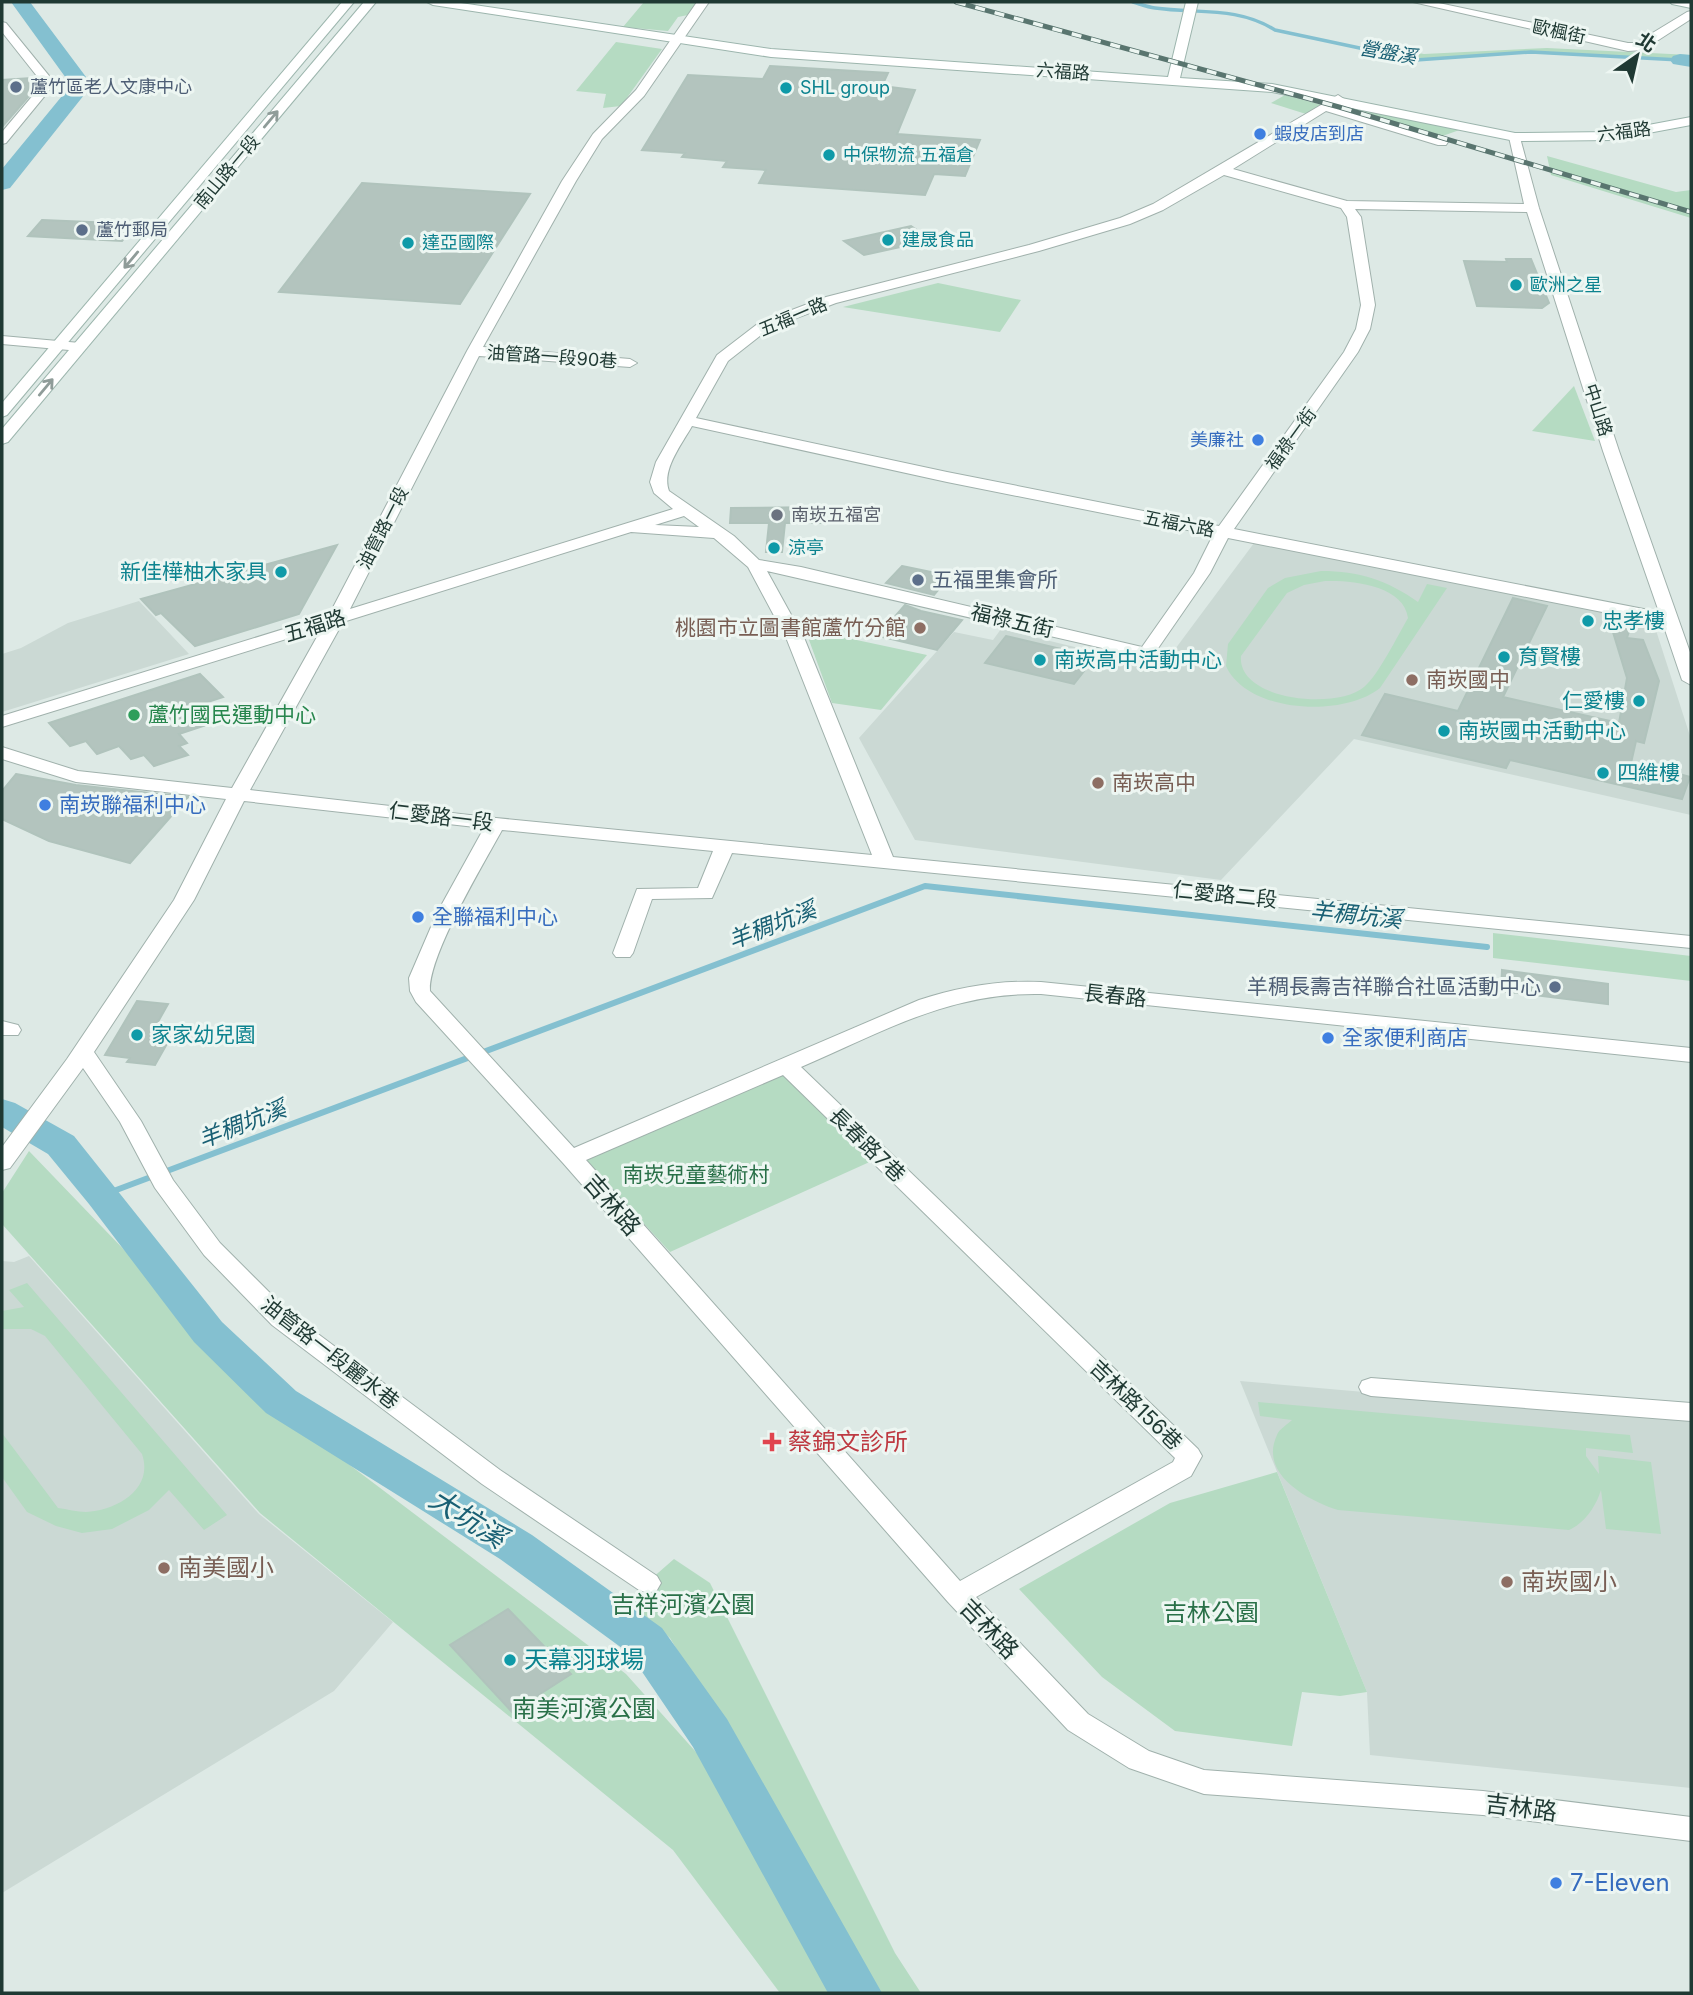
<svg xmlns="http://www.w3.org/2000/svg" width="1693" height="1995" font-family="Inter,'Noto Sans TC',sans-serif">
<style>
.built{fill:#cbd9d4}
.green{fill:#b5dbc2;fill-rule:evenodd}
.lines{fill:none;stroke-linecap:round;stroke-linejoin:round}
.stream-far1{stroke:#84c0d0;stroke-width:3.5}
.stream{stroke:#84c0d0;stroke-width:6}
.river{fill:#84c0d0;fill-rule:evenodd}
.building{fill:#b3c4be;stroke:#b0c3bc;stroke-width:2}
.street-casing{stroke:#a0b1ac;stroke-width:2}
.secondary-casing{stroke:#9cb5ad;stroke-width:2}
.street{fill:#fff;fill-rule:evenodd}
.secondary{fill:#fff;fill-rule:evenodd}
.rail-casing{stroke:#59756f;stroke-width:5}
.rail{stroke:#edf6f2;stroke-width:3.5;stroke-dasharray:10;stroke-linecap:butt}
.oneway{stroke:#8f9c99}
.service-dot{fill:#5c6f8a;stroke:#edf6f2;stroke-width:2.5}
.culture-dot{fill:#0f9aa8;stroke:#edf6f2;stroke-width:2.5}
.shop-dot{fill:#3f7fe0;stroke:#edf6f2;stroke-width:2.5}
.worship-dot{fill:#6b7280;stroke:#edf6f2;stroke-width:2.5}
.education-dot{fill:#8d6e63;stroke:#edf6f2;stroke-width:2.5}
.leisure-dot{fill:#2e9e5b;stroke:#edf6f2;stroke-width:2.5}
.health-dot{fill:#e0444e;stroke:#edf6f2;stroke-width:2.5}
.labels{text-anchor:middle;stroke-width:6;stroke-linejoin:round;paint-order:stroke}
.far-street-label{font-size:18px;fill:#1f3933;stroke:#edf6f2}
.far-service-label{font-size:18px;fill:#4e5e75;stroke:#edf6f2;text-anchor:start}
.far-culture-label{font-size:18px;fill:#0d838f;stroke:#edf6f2;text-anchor:start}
.far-shop-label{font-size:18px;fill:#366cbe;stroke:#edf6f2;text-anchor:start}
.far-worship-label{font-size:18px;fill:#5b616d;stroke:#edf6f2;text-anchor:start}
.far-water-label{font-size:19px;font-style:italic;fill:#196074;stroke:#edf6f2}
.culture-label{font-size:21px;fill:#0d838f;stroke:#edf6f2;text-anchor:start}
.service-label{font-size:21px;fill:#4e5e75;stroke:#edf6f2;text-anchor:start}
.street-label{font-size:21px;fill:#1f3933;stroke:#edf6f2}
.education-label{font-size:21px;fill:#785e54;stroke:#edf6f2;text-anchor:start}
.leisure-label{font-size:21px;fill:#27864d;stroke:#edf6f2;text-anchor:start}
.shop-label{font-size:21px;fill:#366cbe;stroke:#edf6f2;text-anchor:start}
.park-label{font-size:21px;fill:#297048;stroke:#edf6f2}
.water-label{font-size:23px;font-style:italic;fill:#196074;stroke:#edf6f2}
.near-street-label{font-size:24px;fill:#1f3933;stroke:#edf6f2}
.near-health-label{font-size:24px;fill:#be3a42;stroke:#edf6f2;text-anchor:start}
.near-education-label{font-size:24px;fill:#785e54;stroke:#edf6f2;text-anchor:start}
.near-park-label{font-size:24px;fill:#297048;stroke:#edf6f2}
.near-culture-label{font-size:24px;fill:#0d838f;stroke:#edf6f2;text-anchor:start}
.near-shop-label{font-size:24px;fill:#366cbe;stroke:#edf6f2;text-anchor:start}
.near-water-label{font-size:28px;font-style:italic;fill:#196074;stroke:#edf6f2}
</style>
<rect width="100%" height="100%" fill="#dde9e5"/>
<!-- built -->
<g class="built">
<path d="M 1257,539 L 1653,621 L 1691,739 L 1691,815 L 1354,739 L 1221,880 L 915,840 L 859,738 L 954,632 L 993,640 L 1001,629 L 1161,668 Z"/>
<path d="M 139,601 L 189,654 L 2,712 L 2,654 L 21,648 L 68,623 Z"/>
<path d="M 29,1256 L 259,1514 L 393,1622 L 334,1691 L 2,1893 L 2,1261 L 14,1262 Z"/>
<path d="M 1240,1381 L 1691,1421 L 1691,1788 L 1370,1755 L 1367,1692 Z"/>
</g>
<!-- green -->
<g class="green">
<path d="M 644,2 L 698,2 L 688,15 L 678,17 L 668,31 L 623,27 Z"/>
<path d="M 616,42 L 662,49 L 621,106 L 603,108 L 606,94 L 576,91 Z"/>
<path d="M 1370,44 L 1424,54 L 1547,48 L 1691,55 L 1691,60 L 1530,52 L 1416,59 L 1372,50 Z"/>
<path d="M 1285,95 L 1322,105 L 1306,114 L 1271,103 Z"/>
<path d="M 1363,106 L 1465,128 L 1437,138 L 1347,111 Z"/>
<path d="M 1547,156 L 1676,192 L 1691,190 L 1691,218 L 1551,175 Z"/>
<path d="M 938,283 L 1021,300 L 1000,332 L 843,307 Z"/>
<path d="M 1574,386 L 1595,441 L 1532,431 Z"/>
<path d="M 1321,571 C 1359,571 1387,580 1418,602 L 1427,584 L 1447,588 L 1380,688 C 1343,718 1247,713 1226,666 L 1228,644 L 1268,588 L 1285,578 ZM 1325,581 C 1351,580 1404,585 1408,618 C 1398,635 1378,676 1364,687 C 1338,710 1237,701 1241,656 L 1287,593 L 1304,585 Z"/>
<path d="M 805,629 L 927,655 L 881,710 L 832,703 Z"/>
<path d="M 1493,933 L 1691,956 L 1691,981 L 1493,958 Z"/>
<path d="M 783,1073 L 874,1160 L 670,1252 L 583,1157 Z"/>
<path d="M 29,1151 L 281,1413 L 626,1674 L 713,1771 L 834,1993 L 780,1993 L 673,1850 L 260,1513 L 2,1224 L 2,1193 Z"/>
<path d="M 27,1283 L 227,1515 L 204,1530 L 169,1490 L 149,1510 L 112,1529 L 82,1533 L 56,1526 L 27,1512 L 2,1477 L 2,1433 L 58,1508 C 67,1509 77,1512 86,1512 C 117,1510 154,1489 142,1454 L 45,1336 L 31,1329 L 2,1329 L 2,1311 L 24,1307 L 9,1290 Z"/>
<path d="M 1258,1402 L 1630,1435 L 1633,1453 L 1586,1448 L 1586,1456 L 1599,1474 L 1598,1456 L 1651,1462 L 1661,1534 L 1606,1529 L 1601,1490 C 1596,1506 1585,1523 1569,1530 L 1338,1510 C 1310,1501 1258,1475 1277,1435 C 1279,1429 1287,1425 1292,1420 L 1260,1416 Z"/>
<path d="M 1277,1472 L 1367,1692 L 1340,1696 L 1302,1692 L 1292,1746 L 1175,1731 L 1102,1677 L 1019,1589 L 1170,1503 Z"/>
<path d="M 674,1559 L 710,1583 L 895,1953 L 921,1993 L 881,1993 L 670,1638 L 627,1600 Z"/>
</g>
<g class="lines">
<!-- stream-far1 -->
<path class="stream-far1" d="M 1133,2 C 1140,4 1147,7 1155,8 C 1197,14 1237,6 1275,30 L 1416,60 L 1531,52 L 1680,60"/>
<!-- stream -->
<path class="stream" d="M 103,1195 L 925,886 L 1487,947"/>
<!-- river -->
<g class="river">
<path d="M 11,2 L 30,2 L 92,85 L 10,188 L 2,190 L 2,169 L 71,85 Z"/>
<path d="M 1680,54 L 1691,55 L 1691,67 L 1673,64 L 1670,60 L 1673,56 Z"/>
<path d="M 2,1099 L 15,1103 L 74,1136 L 222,1322 L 296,1391 L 532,1535 L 662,1628 L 727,1719 L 882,1993 L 828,1993 L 693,1747 L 630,1654 L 500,1559 L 266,1413 L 194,1342 L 89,1204 L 48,1154 L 2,1127 Z"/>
</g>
</g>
<!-- building -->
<g class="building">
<path d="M 770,66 L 888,73 L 882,86 L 915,90 L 897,134 L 980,140 L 965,176 L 934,174 L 925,195 L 759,183 L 766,170 L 723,167 L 727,161 L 682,157 L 685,153 L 642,150 L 688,75 L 763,79 Z"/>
<path d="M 31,78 L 29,96 L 2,127 L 2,80 Z"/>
<path d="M 362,183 L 530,194 L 460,304 L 279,292 Z"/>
<path d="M 42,220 L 136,224 L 122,241 L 28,236 Z"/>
<path d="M 911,226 L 932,240 L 864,255 L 844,241 Z"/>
<path d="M 1506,259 L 1531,259 L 1549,303 L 1542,308 L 1477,306 L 1464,261 L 1507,262 Z"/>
<path d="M 822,507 L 823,523 L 785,523 L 782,552 L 766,552 L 769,523 L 730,523 L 731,508 Z"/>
<path d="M 337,545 L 299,614 L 195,646 L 161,613 L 156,615 L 141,599 Z"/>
<path d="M 902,566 L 950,576 L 934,595 L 886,583 Z"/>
<path d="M 1513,598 L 1547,606 L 1503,697 L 1619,723 L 1627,678 L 1609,619 L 1631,624 L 1627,638 L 1643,640 L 1659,681 L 1644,743 L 1636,741 L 1629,772 L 1658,778 L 1661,769 L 1690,777 L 1682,799 L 1510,760 L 1506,768 L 1362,735 L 1385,694 L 1458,711 Z"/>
<path d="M 905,605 L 921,611 L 962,620 L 937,650 L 878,636 Z"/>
<path d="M 1006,636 L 1095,657 L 1074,684 L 985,663 Z"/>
<path d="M 200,674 L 223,697 L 189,708 L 206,725 L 179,734 L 187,743 L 179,746 L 188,755 L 154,766 L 144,755 L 131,759 L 119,746 L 97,754 L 86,741 L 70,746 L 49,723 Z"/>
<path d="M 16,774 L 76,785 L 188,797 L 130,863 L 49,841 L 2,819 L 2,791 Z"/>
<path d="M 1502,970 L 1608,984 L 1608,1004 L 1501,991 Z"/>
<path d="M 137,1001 L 168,1004 L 154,1029 L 162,1030 L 155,1041 L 168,1042 L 155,1065 L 127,1062 L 130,1058 L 105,1055 Z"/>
<path d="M 508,1609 L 571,1674 L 512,1712 L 450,1645 Z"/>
</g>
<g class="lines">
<defs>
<g id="street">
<path d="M 697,2 L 709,2 L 644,96 L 602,139 L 576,181 L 483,347 L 630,359 L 637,363 L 630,367 L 479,356 L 350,609 L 673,509 L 654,493 L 650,482 L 656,462 L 717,355 L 760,322 L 826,297 L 1029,245 L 1120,218 L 1153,204 L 1338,95 L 1344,99 L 1335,106 L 1448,142 L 1446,145 L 1438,145 L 1326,111 L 1233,169 L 1347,201 L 1524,204 L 1509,137 L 1511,134 L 1519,134 L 1539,208 L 1619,451 L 1691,655 L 1691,685 L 1682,680 L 1663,624 L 1228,538 L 1210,573 L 1152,657 L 1146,658 L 767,571 L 805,640 L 893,857 L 1691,936 L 1691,948 L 732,853 L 712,898 L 652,899 L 633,953 L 630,957 L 616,957 L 613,953 L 637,889 L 698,888 L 713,851 L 502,830 C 483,865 428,956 430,991 L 574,1148 L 919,1000 C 959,987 998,980 1041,982 L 1691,1048 L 1691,1062 L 1041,994 C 949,992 883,1032 801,1067 L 1198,1449 L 1202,1456 L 1191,1476 L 976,1597 L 1088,1714 L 1149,1751 L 1204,1770 L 1483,1791 L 1691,1817 L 1691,1841 L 1483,1815 L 1204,1794 L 1129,1768 L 1068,1730 L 948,1602 L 563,1163 L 416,1002 L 410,991 L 409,978 L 437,913 L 484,828 L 244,801 L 194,900 L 94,1052 L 141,1121 L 173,1180 L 220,1243 L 290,1313 L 500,1470 L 657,1576 L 661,1583 L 657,1590 L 648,1593 L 639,1590 L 482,1484 L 272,1325 L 204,1255 L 155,1188 L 120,1122 L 83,1068 L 10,1168 L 2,1170 L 2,1147 L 67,1059 L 174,900 L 226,799 L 76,782 L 2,759 L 2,747 L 78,771 L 232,788 L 322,628 L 2,727 L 2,716 L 329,615 L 467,351 L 562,181 L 593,134 L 636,90 ZM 1224,175 L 1341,208 L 1347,217 L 1361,305 L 1356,329 L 1344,352 L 1219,526 L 947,472 L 696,418 L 728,361 L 770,328 L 836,303 L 1039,251 L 1130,224 L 1163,210 ZM 1355,209 L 1527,212 L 1603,451 L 1659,612 L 1234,529 L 1358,352 L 1370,329 L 1375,305 L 1361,217 ZM 692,426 L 947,482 L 1213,535 L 1194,573 L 1142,647 L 801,567 L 759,560 L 734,536 L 669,491 C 661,470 682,444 692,426 ZM 684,516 L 699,527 L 655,525 ZM 631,532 L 714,538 L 748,567 L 787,640 L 872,855 L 496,818 L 250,790 L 343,622 ZM 783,1075 L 1175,1458 L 1173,1462 L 960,1581 L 586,1160 Z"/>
<path d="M 1413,2 L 1434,2 L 1628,43 L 1636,43 L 1687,12 L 1691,11 L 1691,19 L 1643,50 L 1628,51 Z"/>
<path d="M 2,22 L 6,23 L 50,77 L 52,87 L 6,143 L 2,144 L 2,132 L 40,87 L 40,80 L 2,32 Z"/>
<path d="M 2,336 L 80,343 L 87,347 L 80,351 L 2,344 Z"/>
<path d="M 2,1021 L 18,1025 L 21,1030 L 18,1035 L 2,1035 Z"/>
<path d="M 1371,1378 L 1691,1403 L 1691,1421 L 1371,1396 L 1362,1393 L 1359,1387 L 1362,1381 Z"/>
</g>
<g id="secondary">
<path d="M 342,2 L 354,2 L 7,415 L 2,417 L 2,403 Z"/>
<path d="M 364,2 L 376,2 L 8,442 L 2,444 L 2,429 Z"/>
<path d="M 427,2 L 454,2 L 771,49 L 1168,77 L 1186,2 L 1198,2 L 1180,78 L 1272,84 L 1515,133 L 1611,132 L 1691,117 L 1691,125 L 1611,140 L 1515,141 L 1272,92 L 771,57 L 433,5 Z"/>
<path d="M 1670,2 L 1691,2 L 1691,8 L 1672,4 Z"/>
</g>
</defs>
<!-- street casing -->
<use href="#street" class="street-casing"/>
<!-- secondary casing -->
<use href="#secondary" class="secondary-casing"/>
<!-- street -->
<use href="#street" class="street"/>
<!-- secondary -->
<use href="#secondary" class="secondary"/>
<defs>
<path id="rail" d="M 956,2 L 1339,107 L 1691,212"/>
</defs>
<!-- rail casing -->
<use href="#rail" class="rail-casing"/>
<!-- rail -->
<use href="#rail" class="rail"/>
</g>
<!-- one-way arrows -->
<defs><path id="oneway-shaft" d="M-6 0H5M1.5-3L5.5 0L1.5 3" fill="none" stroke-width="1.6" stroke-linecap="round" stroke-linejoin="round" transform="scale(1.75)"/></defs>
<g class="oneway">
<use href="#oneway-shaft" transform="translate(271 119) rotate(-50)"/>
<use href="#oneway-shaft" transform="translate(131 260) rotate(130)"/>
<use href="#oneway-shaft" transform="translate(46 387) rotate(-50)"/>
</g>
<!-- markers -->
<g class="service-dot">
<circle cx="16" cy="87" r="7"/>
<circle cx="82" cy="230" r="7"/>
<circle cx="918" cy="580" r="7"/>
<circle cx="1555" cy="987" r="7"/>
</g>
<g class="culture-dot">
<circle cx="786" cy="88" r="7"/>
<circle cx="829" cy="155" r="7"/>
<circle cx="888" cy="240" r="7"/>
<circle cx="408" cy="243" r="7"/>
<circle cx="1516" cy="285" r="7"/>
<circle cx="774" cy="548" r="7"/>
<circle cx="281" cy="572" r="7"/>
<circle cx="1588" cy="621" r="7"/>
<circle cx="1504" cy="657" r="7"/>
<circle cx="1040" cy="660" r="7"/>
<circle cx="1639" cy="701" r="7"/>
<circle cx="1444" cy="731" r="7"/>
<circle cx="1603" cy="773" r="7"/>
<circle cx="137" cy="1035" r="7"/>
<circle cx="510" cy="1660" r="7"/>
</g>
<g class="shop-dot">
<circle cx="1260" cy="134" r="7"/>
<circle cx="1258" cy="440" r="7"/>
<circle cx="45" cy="805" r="7"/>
<circle cx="418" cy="917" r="7"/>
<circle cx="1328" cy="1038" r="7"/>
<circle cx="1556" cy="1883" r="7"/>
</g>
<circle class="worship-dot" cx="777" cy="515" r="7"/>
<g class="education-dot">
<circle cx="920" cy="628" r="7"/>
<circle cx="1412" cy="680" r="7"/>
<circle cx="1098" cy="783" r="7"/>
<circle cx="164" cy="1568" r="7"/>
<circle cx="1507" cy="1582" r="7"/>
</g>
<circle class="leisure-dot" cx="134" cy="715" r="7"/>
<path class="health-dot" d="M768.5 1431.5h7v7h7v7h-7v7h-7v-7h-7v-7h7z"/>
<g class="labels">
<!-- far-street labels -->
<g class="far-street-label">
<text transform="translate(1559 32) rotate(12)" y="6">歐楓街</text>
<text transform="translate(1063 72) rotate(4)" y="6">六福路</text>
<text transform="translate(1624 132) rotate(-7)" y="6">六福路</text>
<text transform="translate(227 172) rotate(-50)" y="6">南山路一段</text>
<text transform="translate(793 317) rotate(-23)" y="6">五福一路</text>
<text transform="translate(552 357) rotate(4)" y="6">油管路一段90巷</text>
<text transform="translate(1598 410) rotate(72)" y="6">中山路</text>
<text transform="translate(1291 439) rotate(-54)" y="6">福祿一街</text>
<text transform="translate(1179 524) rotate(11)" y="6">五福六路</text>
<text transform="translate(383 528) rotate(-63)" y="6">油管路一段</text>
</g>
<!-- far-service labels -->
<g class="far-service-label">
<text x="30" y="93">蘆竹區老人文康中心</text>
<text x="96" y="236">蘆竹郵局</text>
</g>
<!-- far-culture labels -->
<g class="far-culture-label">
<text x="800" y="94">SHL group</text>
<text x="843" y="161">中保物流 五福倉</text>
<text x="902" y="246">建晟食品</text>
<text x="422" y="249">達亞國際</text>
<text x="1530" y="291">歐洲之星</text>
<text x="788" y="554">涼亭</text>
</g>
<!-- far-shop labels -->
<g class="far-shop-label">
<text x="1274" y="140">蝦皮店到店</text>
<text x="1244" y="446" text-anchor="end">美廉社</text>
</g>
<!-- far-worship labels -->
<g class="far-worship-label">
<text x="791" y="521">南崁五福宮</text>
</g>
<!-- far-water labels -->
<g class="far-water-label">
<text transform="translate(1388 52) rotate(10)" y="7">營盤溪</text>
</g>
<!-- culture labels -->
<g class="culture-label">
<text x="267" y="579" text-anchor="end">新佳樺柚木家具</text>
<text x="1602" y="628">忠孝樓</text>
<text x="1518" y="664">育賢樓</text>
<text x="1054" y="667">南崁高中活動中心</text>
<text x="1625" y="708" text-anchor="end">仁愛樓</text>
<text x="1458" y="738">南崁國中活動中心</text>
<text x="1617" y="780">四維樓</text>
<text x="151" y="1042">家家幼兒園</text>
</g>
<!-- service labels -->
<g class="service-label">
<text x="932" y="587">五福里集會所</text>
<text x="1541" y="994" text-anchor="end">羊稠長壽吉祥聯合社區活動中心</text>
</g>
<!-- street labels -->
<g class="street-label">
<text transform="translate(1012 621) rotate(13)" y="7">福祿五街</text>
<text transform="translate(315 626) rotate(-17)" y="7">五福路</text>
<text transform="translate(441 817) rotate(7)" y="7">仁愛路一段</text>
<text transform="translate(1225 895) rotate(6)" y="7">仁愛路二段</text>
<text transform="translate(1115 996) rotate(6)" y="7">長春路</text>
<text transform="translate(867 1145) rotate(44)" y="7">長春路7巷</text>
<text transform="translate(330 1353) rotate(38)" y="7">油管路一段麗水巷</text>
<text transform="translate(1136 1405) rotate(44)" y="7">吉林路156巷</text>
</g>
<!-- education labels -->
<g class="education-label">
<text x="906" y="635" text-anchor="end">桃園市立圖書館蘆竹分館</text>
<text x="1426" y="687">南崁國中</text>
<text x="1112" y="790">南崁高中</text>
</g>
<!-- leisure labels -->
<g class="leisure-label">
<text x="148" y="722">蘆竹國民運動中心</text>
</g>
<!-- shop labels -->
<g class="shop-label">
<text x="59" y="812">南崁聯福利中心</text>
<text x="432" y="924">全聯福利中心</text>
<text x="1342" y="1045">全家便利商店</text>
</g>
<!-- park labels -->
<g class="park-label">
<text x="696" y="1182">南崁兒童藝術村</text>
</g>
<!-- water labels -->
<g class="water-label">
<text transform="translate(1356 915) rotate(6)" y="8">羊稠坑溪</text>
<text transform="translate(772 925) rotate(-21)" y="8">羊稠坑溪</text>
<text transform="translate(242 1124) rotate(-21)" y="8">羊稠坑溪</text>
</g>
<!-- near-street labels -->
<g class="near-street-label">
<text transform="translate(612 1205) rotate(49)" y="8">吉林路</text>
<text transform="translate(989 1629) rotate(46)" y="8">吉林路</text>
<text transform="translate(1521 1808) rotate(7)" y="8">吉林路</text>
</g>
<!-- near-health labels -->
<g class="near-health-label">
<text x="788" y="1450">蔡錦文診所</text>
</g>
<!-- near-education labels -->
<g class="near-education-label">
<text x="178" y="1576">南美國小</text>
<text x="1521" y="1590">南崁國小</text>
</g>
<!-- near-park labels -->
<g class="near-park-label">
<text x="683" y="1613">吉祥河濱公園</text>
<text x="1211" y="1621">吉林公園</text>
<text x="584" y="1717">南美河濱公園</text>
</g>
<!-- near-culture labels -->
<g class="near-culture-label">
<text x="524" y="1668">天幕羽球場</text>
</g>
<!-- near-shop labels -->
<g class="near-shop-label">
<text x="1570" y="1891">7-Eleven</text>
</g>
<!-- near-water labels -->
<g class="near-water-label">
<text transform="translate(468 1518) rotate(32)" y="10">大坑溪</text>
</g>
</g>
<!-- border -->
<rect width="1693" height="1995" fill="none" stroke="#1f3933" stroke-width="7"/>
<!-- north arrow -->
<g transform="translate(1637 56) rotate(34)" stroke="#edf6f2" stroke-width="5" paint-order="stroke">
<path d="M0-5L12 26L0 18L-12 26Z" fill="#1f3933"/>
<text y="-10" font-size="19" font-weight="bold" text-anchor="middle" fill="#1f3933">北</text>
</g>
</svg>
